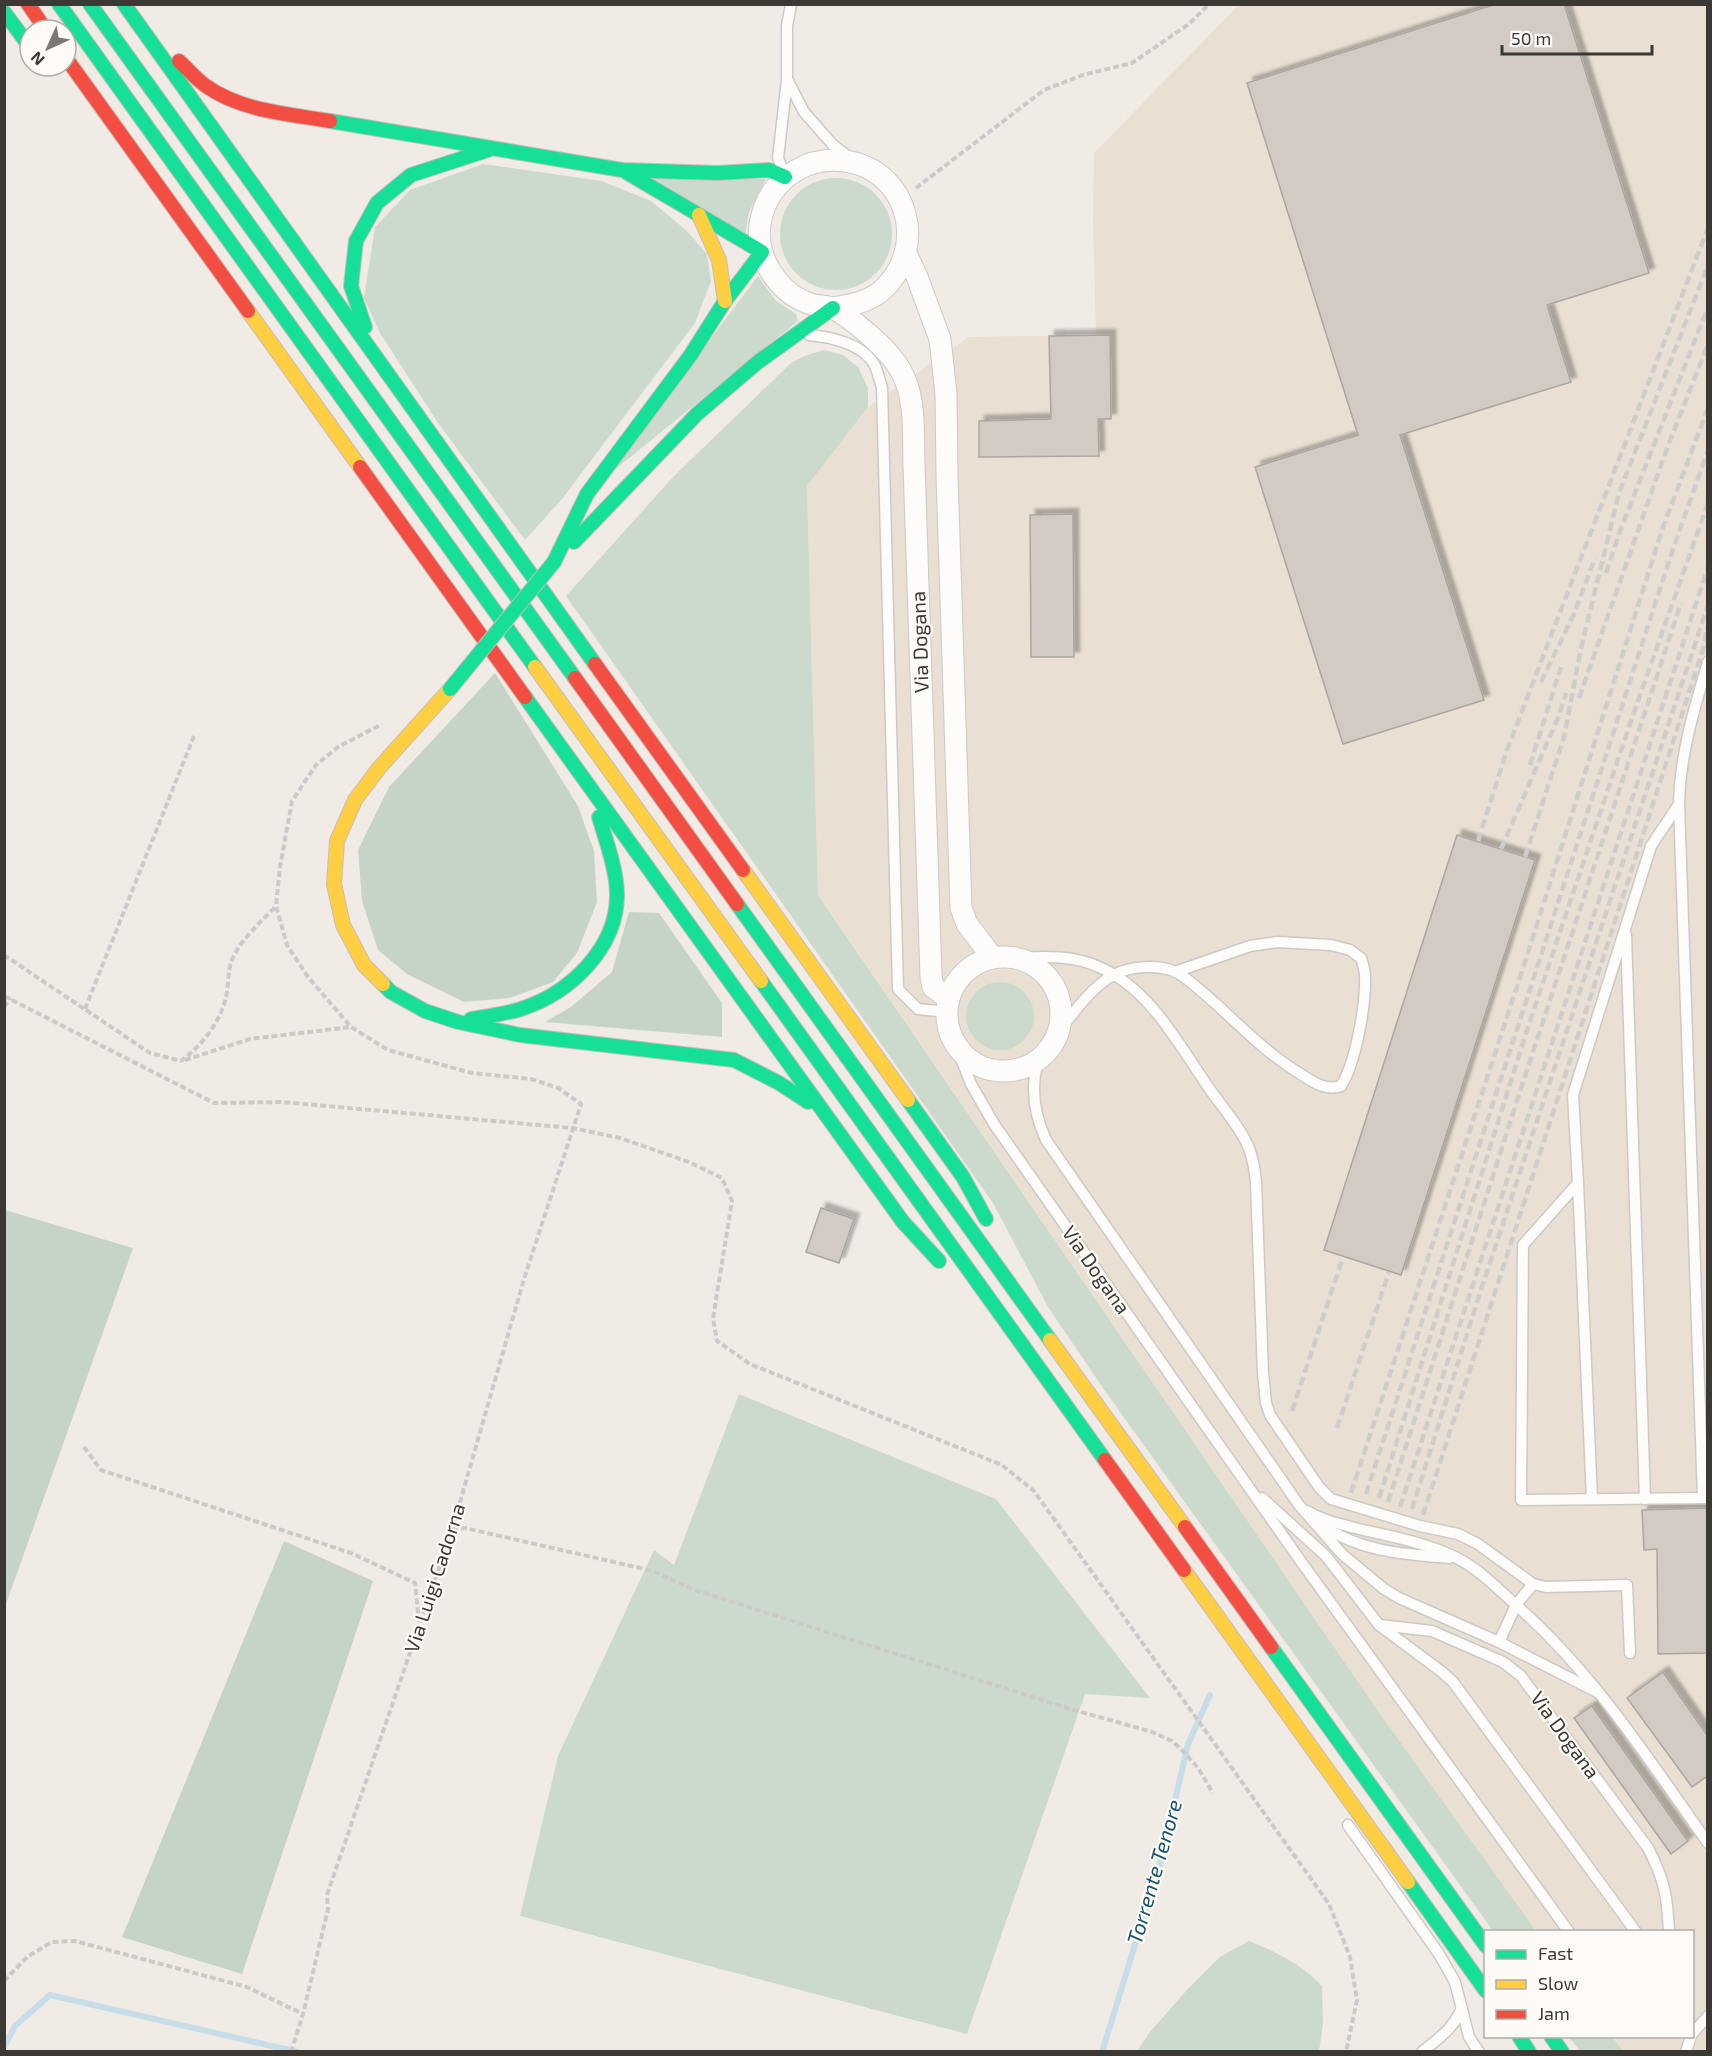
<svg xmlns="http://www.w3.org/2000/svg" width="1712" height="2056" font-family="'Exo 2',sans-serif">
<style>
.built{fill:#e9dfd3}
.green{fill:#ccdace}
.forest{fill:#c6d4c8}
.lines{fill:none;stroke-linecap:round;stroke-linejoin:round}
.stream{stroke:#c7dee9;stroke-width:6}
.building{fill:#d2cac3;stroke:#aba6a2;stroke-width:1.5;filter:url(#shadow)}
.lane-casing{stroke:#cdc9c4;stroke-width:13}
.street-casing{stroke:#cdc9c4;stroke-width:23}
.fast-casing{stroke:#c8bcb9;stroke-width:16}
.slow-casing{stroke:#c8bcb9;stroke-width:16}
.jam-casing{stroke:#c8bcb9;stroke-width:16}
.path{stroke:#cccac9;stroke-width:4;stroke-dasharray:6 3;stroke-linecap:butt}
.lane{stroke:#fdfcfb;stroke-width:10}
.street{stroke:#fdfcfb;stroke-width:21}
.fast{stroke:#16e098;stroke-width:14}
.slow{stroke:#ffcf43;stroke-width:14}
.jam{stroke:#f24e42;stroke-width:14}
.rail{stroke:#cecdcc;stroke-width:4.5;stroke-dasharray:9 4.5;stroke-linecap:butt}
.fast-bridge-casing{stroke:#c8bcb9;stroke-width:16;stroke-linecap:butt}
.fast-bridge{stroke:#16e098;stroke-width:14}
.labels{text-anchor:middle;stroke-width:4.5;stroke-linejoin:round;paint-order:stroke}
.street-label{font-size:20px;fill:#3c3934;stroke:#fefaf6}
.water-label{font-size:21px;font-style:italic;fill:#10536b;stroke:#fefaf6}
</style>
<defs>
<filter id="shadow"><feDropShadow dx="5.5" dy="-5.5" stdDeviation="1.5" flood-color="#0004"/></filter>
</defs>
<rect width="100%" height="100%" fill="#f1ebe6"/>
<!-- built -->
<path class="built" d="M 1239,5 L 1707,5 L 1707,2051 L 1623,2051 L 1612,2037 L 1692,2036 L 1692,1932 L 1536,1931 L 1378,1711 L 818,894 L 807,486 L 868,407 L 969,337 L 1096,335 L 1093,222 L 1094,153 Z"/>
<!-- green -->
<g class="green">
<path d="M 483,164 L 602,181 L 651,201 L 687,231 L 707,254 L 711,281 L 695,323 L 562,499 L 525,540 L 438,423 L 380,333 L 364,298 L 375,227 L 410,190 Z"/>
<path d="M 647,177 L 766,179 L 749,212 L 745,236 Z"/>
<circle cx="836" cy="234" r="56"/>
<path d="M 758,276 L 776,301 L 796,314 L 798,321 L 607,476 Z"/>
<path d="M 824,350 L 843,355 L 858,367 L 868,388 L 868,407 L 807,486 L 818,895 L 1378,1711 L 1536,1931 L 1493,1931 L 1105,1391 L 1048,1307 L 993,1203 L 566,596 L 674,476 L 791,363 L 807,355 Z"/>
<circle cx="1000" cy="1016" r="34"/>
<path d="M 739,1394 L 996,1499 L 1150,1698 L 1085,1694 L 967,2034 L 520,1916 L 558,1756 L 654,1550 L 674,1565 Z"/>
<path d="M 1249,1941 C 1277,1952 1301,1964 1322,1986 L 1323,2024 L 1319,2051 L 1137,2051 L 1150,2032 L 1186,1991 L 1220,1957 Z"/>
<path d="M 1569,2037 L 1612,2037 L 1623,2051 L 1580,2051 Z"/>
</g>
<!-- forest -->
<g class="forest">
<path d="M 495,673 L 578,806 L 594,851 L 597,902 L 577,953 L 553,982 L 510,998 L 464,1002 L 407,974 L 378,950 L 362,901 L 358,850 L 389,787 Z"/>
<path d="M 629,912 L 659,913 L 722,1003 L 722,1037 L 545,1022 L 571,1007 L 612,972 Z"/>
<path d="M 5,1210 L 133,1248 L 5,1607 L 4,1210 Z"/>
<path d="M 284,1541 L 373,1581 L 242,1974 L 122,1937 Z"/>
</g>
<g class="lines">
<!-- stream -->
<g class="stream">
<path d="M 4,2047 L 15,2026 L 50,1995 L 298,2052"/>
<path d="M 1102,2052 L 1162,1857 L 1188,1744 L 1210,1695"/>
</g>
</g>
<!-- building -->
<g class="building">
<path d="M 1496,4 L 1564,4 L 1649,273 L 1547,305 L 1571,382 L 1400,435 L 1484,700 L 1343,744 L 1255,467 L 1358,435 L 1247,83 Z"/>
<path d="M 1110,335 L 1111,419 L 1098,419 L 1099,456 L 979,457 L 979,421 L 1051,419 L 1049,336 Z"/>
<path d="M 1073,514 L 1074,657 L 1031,657 L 1030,515 Z"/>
<path d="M 1457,835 L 1535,860 L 1401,1275 L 1324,1250 Z"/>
<path d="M 821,1208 L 854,1219 L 839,1263 L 806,1252 Z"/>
<path d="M 1707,1508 L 1707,1653 L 1658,1654 L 1657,1549 L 1644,1550 L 1642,1510 Z"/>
<path d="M 1663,1672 L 1707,1735 L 1707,1776 L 1692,1787 L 1627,1698 Z"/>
<path d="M 1592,1706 L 1688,1841 L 1671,1854 L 1574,1718 Z"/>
</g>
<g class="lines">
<defs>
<g id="lane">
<path d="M 788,81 L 804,112 L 833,145 L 851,159"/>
<path d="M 782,168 L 778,158 L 787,80 L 787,26 L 791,4"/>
<path d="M 809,335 C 831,337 864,344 875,366 C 878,373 880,381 882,388 L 898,989 L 918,1009 L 947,1012"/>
<path d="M 1626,935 L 1645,1499"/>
<path d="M 1010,958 C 1041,957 1070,954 1099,967 C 1151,989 1180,1047 1211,1091 C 1224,1109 1240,1127 1249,1148 C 1253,1159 1255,1171 1256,1183 L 1263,1373 L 1266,1403 L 1270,1415 L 1319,1487 L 1331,1499 L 1420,1526 L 1458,1534 L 1478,1544 L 1533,1584 L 1546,1587 L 1627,1585 L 1630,1653"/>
<path d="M 1059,1031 C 1075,1011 1091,988 1113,975 C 1130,966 1158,964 1176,972 C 1188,978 1204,994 1215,1003 C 1242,1028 1268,1054 1299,1073 C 1313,1082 1325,1091 1341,1086 C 1356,1062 1366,1004 1365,976 C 1365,970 1363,964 1361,958 L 1350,950 L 1331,945 L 1277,942 L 1250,946 L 1175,972"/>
<path d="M 955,1043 L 971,1084 L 994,1124 L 1302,1563 L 1569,1932"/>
<path d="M 1038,1061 C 1030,1089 1034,1114 1046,1140 L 1299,1505 L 1342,1554 L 1384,1589 L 1399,1598 L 1499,1642 L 1599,1693"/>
<path d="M 1578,1183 L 1523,1245 L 1521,1500 L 1708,1498"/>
<path d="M 1262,1498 L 1326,1556 L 1379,1625 L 1442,1672 L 1453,1682 L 1636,1932"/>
<path d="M 1703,1498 L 1679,804 C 1680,755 1694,709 1708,662"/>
<path d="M 1592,1499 L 1578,1183 L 1573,1095 L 1651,846 L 1679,804"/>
<path d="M 1307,1511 C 1323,1521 1341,1524 1359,1529 C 1393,1537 1428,1543 1459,1559 C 1481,1571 1498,1589 1516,1605 C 1593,1672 1649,1760 1708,1843"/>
<path d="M 1321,1525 C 1362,1552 1402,1554 1449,1558"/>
<path d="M 1380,1625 L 1432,1631 L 1503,1662 L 1521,1676 L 1648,1848 C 1665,1881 1667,1895 1669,1932"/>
<path d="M 1499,1642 L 1516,1605 L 1533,1584"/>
<path d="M 1348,1825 L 1439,1954 L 1455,1982 L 1469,2037 L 1479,2052"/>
<path d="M 1692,2034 L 1708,2016"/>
<path d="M 1422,2052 C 1439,2038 1453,2029 1462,2008"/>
<path d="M 1686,2052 L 1691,2036"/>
</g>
<g id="street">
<path d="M 906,253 L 917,277 L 940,339 L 946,394 L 947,475 L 961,908 L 967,924 L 993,958"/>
<path d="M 833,308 C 849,305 866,303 880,292 C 929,251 910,170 845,161 C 828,159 812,161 797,170 C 776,182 764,200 760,224 C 755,257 778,292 808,303 C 817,307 827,305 835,309 C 857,323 892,351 903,375 C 916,401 913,436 914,465 L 931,976 L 933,987 L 949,999"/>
<circle cx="1004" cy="1014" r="57"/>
</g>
<g id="fast">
<path d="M 59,4 L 535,667"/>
<path d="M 90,4 L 575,678"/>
<path d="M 124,4 L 595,664"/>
<path d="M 4,12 L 30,47"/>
<path d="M 330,121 L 622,170 L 718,173 L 769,170 L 785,177"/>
<path d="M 365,327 L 351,286 L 356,241 L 377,203 L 411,175 L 488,150"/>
<path d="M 574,542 L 697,414 L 758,362 L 833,308"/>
<path d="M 554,562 L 587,494 L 690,356 L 725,301 L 762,252 L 626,172"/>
<path d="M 525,697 L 903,1222 L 939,1261"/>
<path d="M 737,904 L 1050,1340"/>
<path d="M 761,981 L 1105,1460"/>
<path d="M 383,984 L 391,992 L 425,1011 L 458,1022 L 520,1035 L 734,1060 L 779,1083 L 808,1102"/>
<path d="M 471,1019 C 487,1016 505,1014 521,1009 C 570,993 618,948 617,893 C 616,867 606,841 599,817"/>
<path d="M 908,1100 L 963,1177 L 986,1219"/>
<path d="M 1271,1647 L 1486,1946"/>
<path d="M 1408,1882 L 1486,1991"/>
<path d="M 1519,2036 L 1529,2052"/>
<path d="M 1551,2036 L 1562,2052"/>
</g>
<g id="slow">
<path d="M 699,215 L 719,260 L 725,301"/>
<path d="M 248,311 L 360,467"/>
<path d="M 535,667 L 761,981"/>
<path d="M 743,870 L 908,1100"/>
<path d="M 383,984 L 364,965 L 343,925 L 334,884 L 337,841 L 355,800 L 379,768 L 450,689"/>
<path d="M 1050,1340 L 1185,1527"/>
<path d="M 1184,1570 L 1408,1882"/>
</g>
<g id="jam">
<path d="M 28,4 L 46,30"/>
<path d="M 66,58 L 248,311"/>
<path d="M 179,61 C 188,69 196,79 206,86 C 241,111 289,114 330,121"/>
<path d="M 360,467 L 525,697"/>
<path d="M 595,664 L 743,870"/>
<path d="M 575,678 L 737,904"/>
<path d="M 1105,1460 L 1184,1570"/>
<path d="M 1185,1527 L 1271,1647"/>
</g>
</defs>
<!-- lane casing -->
<use href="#lane" class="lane-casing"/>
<!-- street casing -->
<use href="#street" class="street-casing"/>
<!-- fast casing -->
<use href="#fast" class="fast-casing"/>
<!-- slow casing -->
<use href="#slow" class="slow-casing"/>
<!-- jam casing -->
<use href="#jam" class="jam-casing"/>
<!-- path -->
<g class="path">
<path d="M 916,188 L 1044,90 L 1083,75 L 1132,63 L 1189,24 L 1209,4"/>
<path d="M 4,955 L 150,1053 L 181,1061 C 202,1045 220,1023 226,997 C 229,986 227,972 232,960 C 240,940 261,922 276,906"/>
<path d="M 4,996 L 214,1103 L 282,1102 L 572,1128 L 620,1138 L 689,1162 L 722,1178 L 732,1201 L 713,1318 L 717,1341 L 750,1364 L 1002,1465 L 1034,1491 L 1329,1904 L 1350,1957 L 1357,2000 L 1346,2052"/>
<path d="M 4,1007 L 11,998"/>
<path d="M 85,1009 L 194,736"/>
<path d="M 185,1060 L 250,1039 L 351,1027"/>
<path d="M 84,1447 L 101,1470 L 351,1553 L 415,1583 L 419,1622"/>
<path d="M 452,1530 L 465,1528 L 653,1571 L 695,1590 L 1067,1708 L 1152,1732 L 1172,1741 L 1183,1751 L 1198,1768 L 1213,1793"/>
<path d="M 4,1981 L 27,1957 L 52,1942 L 75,1941 L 247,1987 L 303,2014"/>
<path d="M 291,2052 L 303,2014 L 328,1909 L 327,1895 L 452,1530 L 524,1279 L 581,1104 L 558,1088 L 531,1079 L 472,1073 L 388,1050 L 351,1027 L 308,977 L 287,945 L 276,906 L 280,867 L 292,801 L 316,765 L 338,747 L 382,724"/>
</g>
<!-- lane -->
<use href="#lane" class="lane"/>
<!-- street -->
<use href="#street" class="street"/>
<!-- fast -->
<use href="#fast" class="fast"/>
<!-- slow -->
<use href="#slow" class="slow"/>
<!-- jam -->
<use href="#jam" class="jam"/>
<!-- rail -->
<g class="rail">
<path d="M 1606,573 L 1620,531 L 1708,307"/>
<path d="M 1541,682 L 1574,614 L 1595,558"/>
<path d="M 1579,698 L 1666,451 L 1708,344"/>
<path d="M 1530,765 L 1561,667"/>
<path d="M 1478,841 L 1507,750 L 1708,228"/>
<path d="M 1501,849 L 1558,718 L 1566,693"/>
<path d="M 1525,857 L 1564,737 L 1581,648 L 1619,493 L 1708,265"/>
<path d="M 1292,1411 L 1343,1257"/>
<path d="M 1337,1428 L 1389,1272"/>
<path d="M 1351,1493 L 1524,965 L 1663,527 L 1708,408"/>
<path d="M 1366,1494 L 1673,549 L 1708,450"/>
<path d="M 1379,1498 L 1528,1027 L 1633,715 L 1708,503"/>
<path d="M 1388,1502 L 1525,1076 L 1681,603"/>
<path d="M 1400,1507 L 1708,567"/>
<path d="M 1412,1509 L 1479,1296 L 1708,605"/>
<path d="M 1423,1515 L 1704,646 L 1707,627"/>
</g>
<defs>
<path id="fast-bridge" d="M 450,689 L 554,562"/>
</defs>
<!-- fast-bridge casing -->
<use href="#fast-bridge" class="fast-bridge-casing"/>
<!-- fast-bridge -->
<use href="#fast-bridge" class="fast-bridge"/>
</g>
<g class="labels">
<!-- street labels -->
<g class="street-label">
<text transform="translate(920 642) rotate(-92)" y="7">Via Dogana</text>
<text transform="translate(1096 1270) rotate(55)" y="7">Via Dogana</text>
<text transform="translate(435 1578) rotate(-72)" y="7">Via Luigi Cadorna</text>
<text transform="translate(1565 1735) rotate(54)" y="7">Via Dogana</text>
</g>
<!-- water labels -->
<g class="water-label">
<text transform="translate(1155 1872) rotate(-74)" y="7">Torrente Tenore</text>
</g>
</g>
<!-- border -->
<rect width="1712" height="2056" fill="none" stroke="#3c3934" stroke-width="12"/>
<!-- legend -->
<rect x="1484" y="1930" width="210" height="108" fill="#fefaf6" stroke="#b0ada8" stroke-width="1.5"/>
<rect x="1496" y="1950" width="30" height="9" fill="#16e098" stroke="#b0ada8" stroke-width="1.5"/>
<text x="1538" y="1960" font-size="18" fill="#3c3934">Fast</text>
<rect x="1496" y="1980" width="30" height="9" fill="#ffcf43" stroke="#b0ada8" stroke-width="1.5"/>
<text x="1538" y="1990" font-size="18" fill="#3c3934">Slow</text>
<rect x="1496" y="2010" width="30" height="9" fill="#f24e42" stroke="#b0ada8" stroke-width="1.5"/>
<text x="1538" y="2020" font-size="18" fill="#3c3934">Jam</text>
<!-- north arrow -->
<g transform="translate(48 48) rotate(225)"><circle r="28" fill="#fefaf6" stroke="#b0ada8" stroke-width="1.5"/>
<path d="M0-4.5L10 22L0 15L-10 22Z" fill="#7b7772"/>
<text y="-9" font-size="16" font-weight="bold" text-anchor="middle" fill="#3c3934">N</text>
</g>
<!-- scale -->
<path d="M1502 45v9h150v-9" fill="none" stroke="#3c3934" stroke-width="3"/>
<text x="1511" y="45" font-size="18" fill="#3c3934" stroke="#fefaf6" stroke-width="4.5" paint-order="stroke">50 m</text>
</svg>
